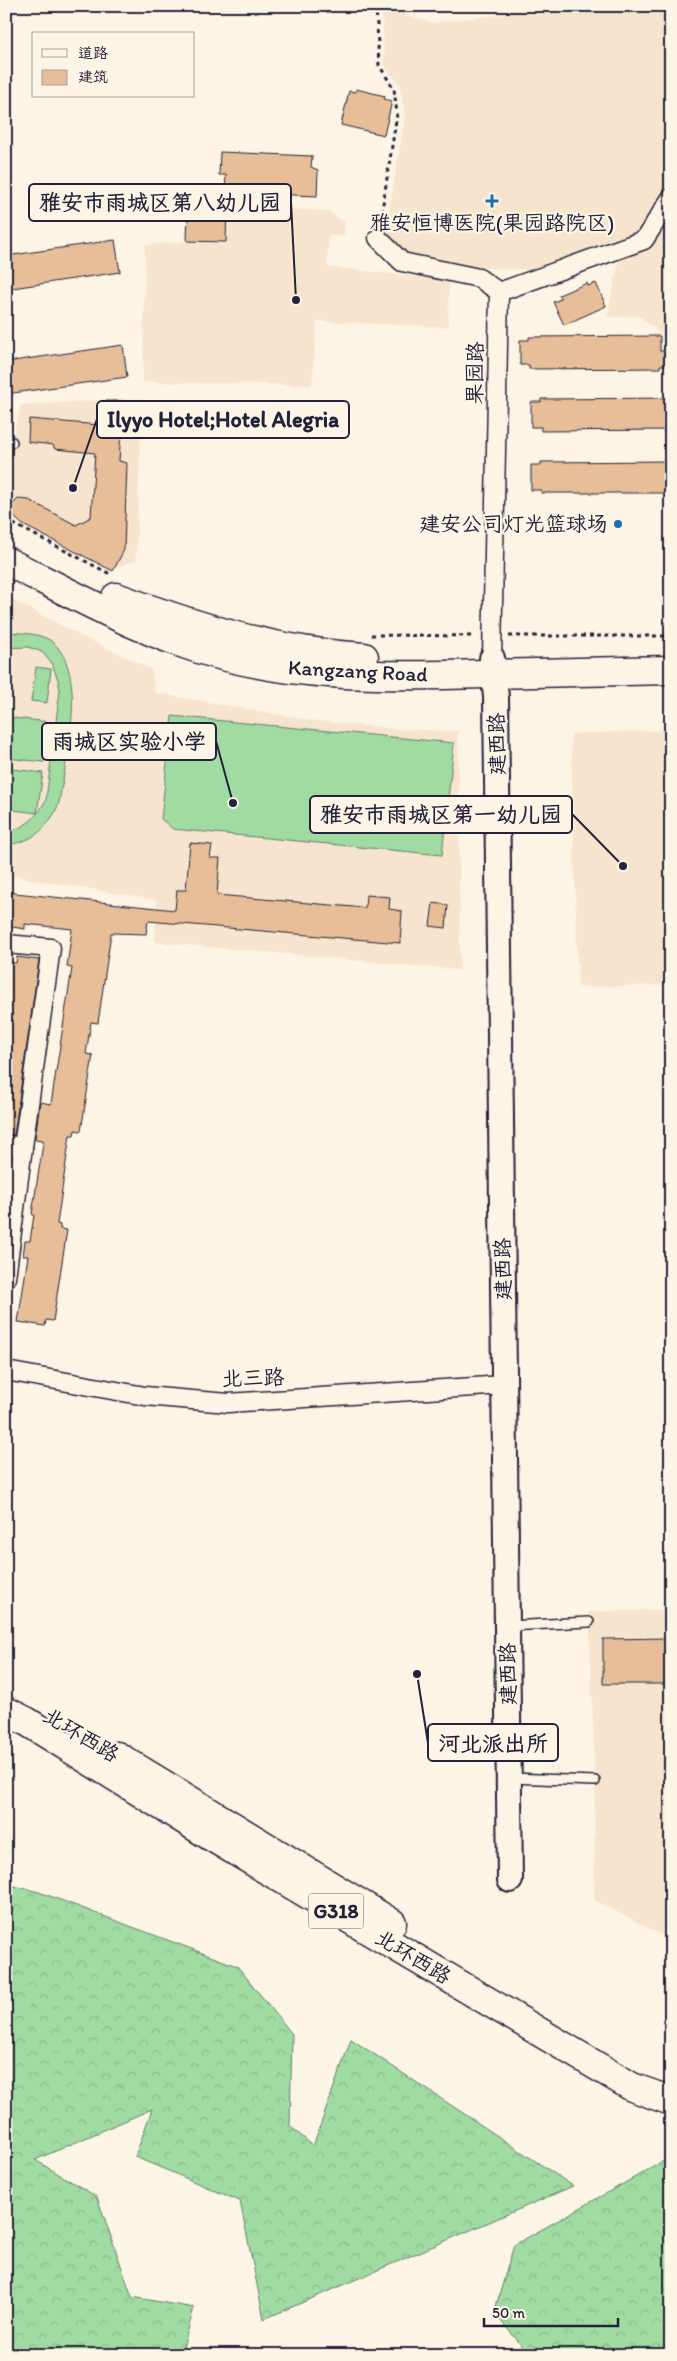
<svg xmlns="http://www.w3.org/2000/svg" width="677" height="2361" font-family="Itim,'LXGW WenKai TC',sans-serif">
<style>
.built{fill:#f6e4ce}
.forest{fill:url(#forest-crowns);stroke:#617e6e}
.pitch{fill:#a0dba1;stroke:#617e6e}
.building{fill:#e7be97;stroke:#22223b}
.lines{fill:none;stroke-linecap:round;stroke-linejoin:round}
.lane-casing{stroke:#22223b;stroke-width:12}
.street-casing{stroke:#22223b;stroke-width:21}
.secondary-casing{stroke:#22223b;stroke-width:28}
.primary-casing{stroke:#22223b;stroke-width:31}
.highway-casing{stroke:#22223b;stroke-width:31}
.path{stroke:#22223b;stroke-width:3;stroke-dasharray:4 4;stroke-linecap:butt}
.lane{stroke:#fcf5e5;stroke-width:9}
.street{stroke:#fcf5e5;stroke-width:18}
.secondary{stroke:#fcf5e5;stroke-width:24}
.primary{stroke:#fcf5e5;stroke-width:28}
.highway{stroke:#fcf5e5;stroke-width:28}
.poi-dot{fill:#1f6fb2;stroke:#fcf5e5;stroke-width:2}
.labels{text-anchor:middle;stroke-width:4.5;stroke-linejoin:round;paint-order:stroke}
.shield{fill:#fcf5e5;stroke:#63616e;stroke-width:1}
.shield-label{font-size:20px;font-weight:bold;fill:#22223b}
.poi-label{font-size:21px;fill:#22223b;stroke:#fcf5e5}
.street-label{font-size:21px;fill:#22223b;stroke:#fcf5e5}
.leader{fill:none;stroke:#22223b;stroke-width:2}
.callout-dot{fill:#22223b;stroke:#fcf5e5;stroke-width:2}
.callout{fill:#fcf5e5;stroke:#22223b;stroke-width:2}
.callout-label{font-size:22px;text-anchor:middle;font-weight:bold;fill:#22223b}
</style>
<defs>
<pattern id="forest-crowns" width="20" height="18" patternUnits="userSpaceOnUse" patternTransform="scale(1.25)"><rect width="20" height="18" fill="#a0dba1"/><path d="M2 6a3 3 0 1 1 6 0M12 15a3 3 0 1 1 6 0" fill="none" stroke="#8abc8c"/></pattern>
</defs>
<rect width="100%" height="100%" fill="#fcf5e5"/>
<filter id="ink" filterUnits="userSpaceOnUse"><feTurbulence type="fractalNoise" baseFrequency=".02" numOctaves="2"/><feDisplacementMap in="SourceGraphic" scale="10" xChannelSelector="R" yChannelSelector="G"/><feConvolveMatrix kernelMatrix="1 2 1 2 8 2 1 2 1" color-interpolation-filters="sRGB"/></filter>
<g filter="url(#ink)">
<!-- built -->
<g class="built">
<path d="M 544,6 L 671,6 L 671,342 L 639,316 L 607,317 L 623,240 L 526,270 L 471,267 L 407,254 L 385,236 L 405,116 L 400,86 L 384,64 L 382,8 L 432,23 L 544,9 Z"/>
<path d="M 227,206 L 326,211 L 345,222 L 344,236 L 329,236 L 327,267 L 449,280 L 448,327 L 317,321 L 312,385 L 143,382 L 145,245 L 187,241 L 226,242 Z"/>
<path d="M 142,398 L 136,561 L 115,567 L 6,510 L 6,466 L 21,405 Z"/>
<path d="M 6,596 L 85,638 L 151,669 L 155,693 L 309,720 L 398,729 L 458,731 L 460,970 L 155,942 L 157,900 L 6,875 Z"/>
<path d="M 665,730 L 671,747 L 671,985 L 578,987 L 571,734 Z"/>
<path d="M 671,1609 L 671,1940 L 594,1900 L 595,1781 L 589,1612 Z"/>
</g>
<!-- forest -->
<g class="forest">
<path d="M 6,1884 L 39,1892 L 237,1966 L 292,2034 L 290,2126 L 313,2146 L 351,2039 L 573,2186 L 264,2319 L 240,2201 L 135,2157 L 152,2109 L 35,2160 L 97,2197 L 132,2297 L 194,2308 L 181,2355 L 6,2355 Z"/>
<path d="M 671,2157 L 671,2355 L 530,2355 L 494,2313 L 514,2245 Z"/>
</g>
<!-- pitch -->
<g class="pitch">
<path d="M 7,632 C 20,633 40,633 51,641 C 90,672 65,761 59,803 C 49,828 33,842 6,845 L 6,831 C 26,829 37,816 46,800 L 60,690 L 58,680 L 52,664 L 42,652 L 28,647 L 6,648 Z"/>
<path d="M 36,667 L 51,669 L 47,703 L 31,701 Z"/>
<path d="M 172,716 L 454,743 L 442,855 L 173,829 L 161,819 Z"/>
<path d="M 6,717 L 49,722 L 44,762 L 6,758 Z"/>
<path d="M 6,768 L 43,773 L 37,813 L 6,809 Z"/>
</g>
<!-- building -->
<g class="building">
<path d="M 356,89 L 385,96 L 384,99 L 392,101 L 384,135 L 341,125 L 349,91 L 356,92 Z"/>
<path d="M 220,152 L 312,156 L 311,167 L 318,170 L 317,196 L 225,192 L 226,175 L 219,175 Z"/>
<path d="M 188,206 L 227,206 L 226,242 L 187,241 Z"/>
<path d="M 115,240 L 120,272 L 6,289 L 6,256 Z"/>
<path d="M 587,283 L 588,286 L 596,283 L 606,306 L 564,325 L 553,302 L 561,299 L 559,295 Z"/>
<path d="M 660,336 L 660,351 L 669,351 L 669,365 L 660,365 L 660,368 L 529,369 L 529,365 L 520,365 L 520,340 L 529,340 L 529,337 Z"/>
<path d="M 123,345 L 127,377 L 6,394 L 6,362 Z"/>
<path d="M 671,398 L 671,430 L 541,431 L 541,427 L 531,427 L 531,402 L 541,402 L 541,399 Z"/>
<path d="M 101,401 L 123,401 L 119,461 L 127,463 L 124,550 L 113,571 L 23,525 L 14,517 L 10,507 L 18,499 L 29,500 L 76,525 L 91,517 L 95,453 L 55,449 L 53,445 L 28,442 L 29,419 L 99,425 Z"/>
<path d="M 671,461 L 671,493 L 541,493 L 541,490 L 531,490 L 531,465 L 541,465 L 541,462 Z"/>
<path d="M 190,843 L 212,845 L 210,858 L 220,858 L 217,895 L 365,908 L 366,895 L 390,897 L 389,909 L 402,911 L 400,943 L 148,921 L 146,934 L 111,933 L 98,1023 L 91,1022 L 86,1054 L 93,1055 L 81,1131 L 75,1130 L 74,1135 L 70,1135 L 57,1224 L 60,1225 L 60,1229 L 67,1230 L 53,1321 L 46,1320 L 45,1326 L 18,1322 L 28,1256 L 23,1256 L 25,1241 L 30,1241 L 34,1215 L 32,1214 L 43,1144 L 43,1140 L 35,1139 L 40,1102 L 51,1104 L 72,968 L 67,967 L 72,929 L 25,924 L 25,929 L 6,926 L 6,892 L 175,910 L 177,890 L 186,890 Z"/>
<path d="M 433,903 L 448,905 L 446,928 L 430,926 Z"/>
<path d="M 17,957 L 39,960 L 14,1135 L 6,1135 L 6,962 L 16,963 Z"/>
<path d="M 671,1638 L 671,1684 L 603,1684 L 603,1639 Z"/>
</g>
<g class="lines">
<defs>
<g id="lane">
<path d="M 6,441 L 12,442"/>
<path d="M 507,1626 L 589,1622"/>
<path d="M 510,1778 L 595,1781"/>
</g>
<g id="street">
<path d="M 378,238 L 402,262 L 479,278 L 499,292"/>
<path d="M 499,292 L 644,240 L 671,198"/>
<path d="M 492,658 L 499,292"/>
<path d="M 6,944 L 51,948 L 23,1147 L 6,1145"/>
<path d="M 6,1278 L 23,1147"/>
<path d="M 6,1371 L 145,1396 L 228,1403 L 504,1385"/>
</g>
<path id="secondary" d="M 492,658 L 496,697 L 510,1880"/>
<g id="primary">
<path d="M 6,561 C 64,590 122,622 184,644 C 281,679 384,677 486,674 C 548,673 609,671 671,670"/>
<path d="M 116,597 C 198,627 276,652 364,657"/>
</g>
<g id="highway">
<path d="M 6,1711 L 26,1721 L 210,1836 L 632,2087 L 671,2101"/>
<path d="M 117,1756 L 392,1923"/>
</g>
</defs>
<!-- lane casing -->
<use href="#lane" class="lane-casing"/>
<!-- street casing -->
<use href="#street" class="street-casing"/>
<!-- secondary casing -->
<use href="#secondary" class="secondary-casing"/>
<!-- primary casing -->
<use href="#primary" class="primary-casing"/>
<!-- highway casing -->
<use href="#highway" class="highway-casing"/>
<!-- path -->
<g class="path">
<path d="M 376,6 L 379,65 L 394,89 L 397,114 L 380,223"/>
<path d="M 6,520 L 112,575"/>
<path d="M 371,635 L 475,636"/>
<path d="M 509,636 L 671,636"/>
</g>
<!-- lane -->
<use href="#lane" class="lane"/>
<!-- street -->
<use href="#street" class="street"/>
<!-- secondary -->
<use href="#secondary" class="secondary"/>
<!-- primary -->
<use href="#primary" class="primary"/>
<!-- highway -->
<use href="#highway" class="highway"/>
</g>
</g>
<!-- markers -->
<g class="poi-dot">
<path d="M489.5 193.5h5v5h5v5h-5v5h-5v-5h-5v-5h5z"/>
<circle cx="618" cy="524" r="5"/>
</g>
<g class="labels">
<!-- shield labels -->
<rect class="shield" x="308.5" y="1893.5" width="55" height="35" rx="4"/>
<g class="shield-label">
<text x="336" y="1918">G318</text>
</g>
<!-- poi labels -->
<g class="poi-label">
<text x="492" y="230">雅安恒博医院(果园路院区)</text>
<text x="608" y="531" text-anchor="end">建安公司灯光篮球场</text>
</g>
<!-- street labels -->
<g class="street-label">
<text transform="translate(475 373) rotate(-89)" y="7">果园路</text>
<text transform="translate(358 671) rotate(3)" y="7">Kangzang Road</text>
<text transform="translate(497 744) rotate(-91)" y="7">建西路</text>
<text transform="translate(503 1269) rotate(-91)" y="7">建西路</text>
<text transform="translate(253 1378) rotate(-2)" y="7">北三路</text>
<text transform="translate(508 1674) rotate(-91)" y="7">建西路</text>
<text transform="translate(81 1735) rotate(31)" y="7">北环西路</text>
<text transform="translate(413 1957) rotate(31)" y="7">北环西路</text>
</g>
</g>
<!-- callouts -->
<path class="leader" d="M296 300L291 202M73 488L97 419M233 803L216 741M623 866L572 814M417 1674L428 1743"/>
<g class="callout-dot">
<circle cx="296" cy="300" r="5"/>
<circle cx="73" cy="488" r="5"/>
<circle cx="233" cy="803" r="5"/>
<circle cx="623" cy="866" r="5"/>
<circle cx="417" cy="1674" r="5"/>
</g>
<g class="callout">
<rect x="29" y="184" width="262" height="37" rx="5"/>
<rect x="97" y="401" width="252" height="37" rx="5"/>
<rect x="42" y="723" width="174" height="37" rx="5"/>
<rect x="310" y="796" width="262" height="37" rx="5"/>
<rect x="428" y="1724" width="130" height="37" rx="5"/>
</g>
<g class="callout-label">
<text x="160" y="210">雅安市雨城区第八幼儿园</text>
<text x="223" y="427">Ilyyo Hotel;Hotel Alegria</text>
<text x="129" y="749">雨城区实验小学</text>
<text x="441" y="822">雅安市雨城区第一幼儿园</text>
<text x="493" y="1751">河北派出所</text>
</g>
<!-- margin -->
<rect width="677" height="2361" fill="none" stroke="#fcf5e5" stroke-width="25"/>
<rect x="12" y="12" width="652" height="2336" fill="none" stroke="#22223b" stroke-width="2" filter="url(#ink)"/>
<!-- legend -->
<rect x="32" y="32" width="162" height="65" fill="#fcf5e5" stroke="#a5a1a1"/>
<rect x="42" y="49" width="25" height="8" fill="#fcf5e5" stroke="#a5a1a1"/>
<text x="78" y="58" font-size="15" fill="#22223b">道路</text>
<rect x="42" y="70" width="25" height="15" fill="#e7be97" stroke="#a5a1a1"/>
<text x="78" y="82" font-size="15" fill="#22223b">建筑</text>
<!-- scale -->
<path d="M484 2318v8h134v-8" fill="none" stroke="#22223b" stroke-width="2.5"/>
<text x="492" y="2318" font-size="15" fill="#22223b" stroke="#fcf5e5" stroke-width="4" paint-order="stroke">50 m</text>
</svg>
